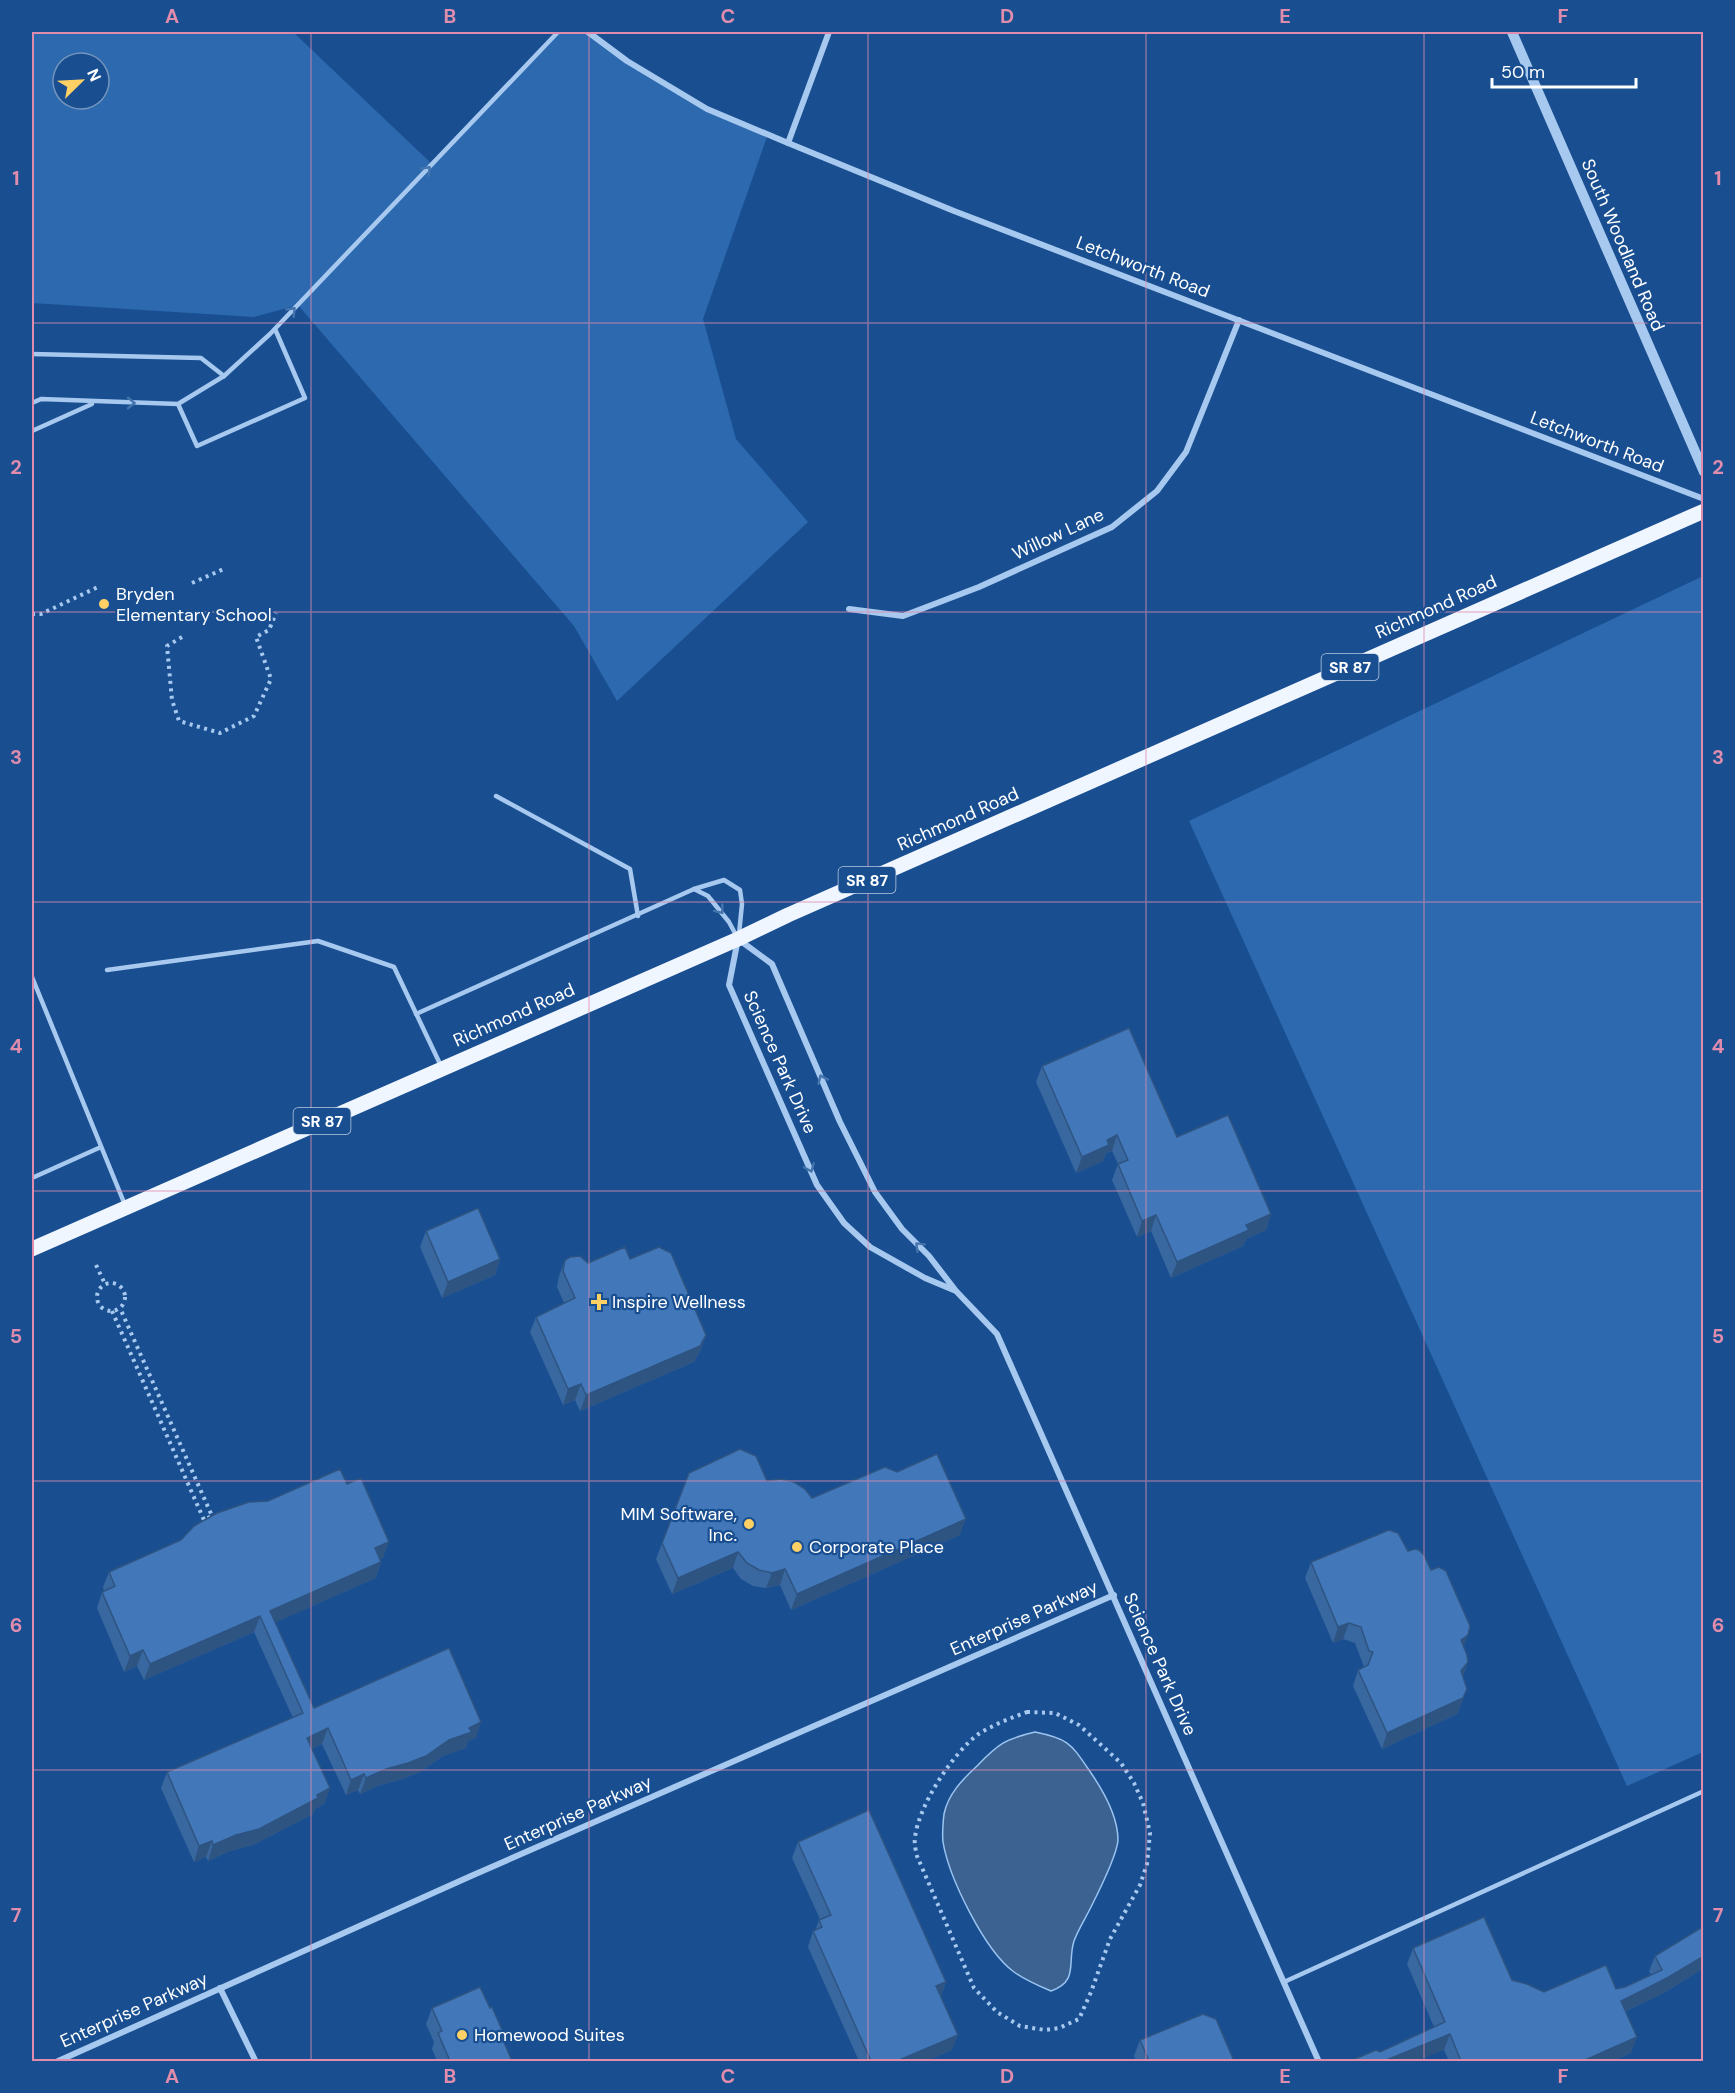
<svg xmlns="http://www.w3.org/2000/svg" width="1735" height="2093" font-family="'DM Sans',sans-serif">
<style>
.green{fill:#2c69af;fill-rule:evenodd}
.water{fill:#3b6291;stroke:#9bc4f1;stroke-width:1.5}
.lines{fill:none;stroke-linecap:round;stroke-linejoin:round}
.path{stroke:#a8c9ef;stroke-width:4;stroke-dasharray:3 4.5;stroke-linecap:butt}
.service{stroke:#a8c9ef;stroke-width:4.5}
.minor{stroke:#a8c9ef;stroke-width:6}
.tertiary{stroke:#a8c9ef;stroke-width:10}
.primary{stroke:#f0f6ff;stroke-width:15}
.wall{fill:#39679f}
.shaded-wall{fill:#2e5482}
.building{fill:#4278b9;stroke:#2e5482;stroke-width:1.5}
.oneway{stroke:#4474ad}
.grid{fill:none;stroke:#e08cad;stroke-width:1.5;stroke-opacity:0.55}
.poi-dot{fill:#ffd066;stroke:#194f91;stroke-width:2}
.labels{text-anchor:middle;stroke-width:4.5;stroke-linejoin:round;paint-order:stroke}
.shield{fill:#194f91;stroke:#bacade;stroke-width:1.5}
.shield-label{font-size:16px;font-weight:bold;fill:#fff}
.street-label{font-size:18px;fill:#fff;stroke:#194f91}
.poi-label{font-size:18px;fill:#fff;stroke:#194f91;text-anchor:start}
.neatline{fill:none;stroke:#e08cad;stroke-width:2}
.grid-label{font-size:20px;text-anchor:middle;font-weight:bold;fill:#e08cad}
</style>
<rect width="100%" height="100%" fill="#194f91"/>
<!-- green -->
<g class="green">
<path d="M 32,32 L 293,32 L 432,164 L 558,32 L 588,32 L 627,61 L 706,109 L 768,134 L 703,319 L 736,439 L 808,522 L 617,701 L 574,626 L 298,305 L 254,317 L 32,303 ZM 63,63 L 99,63 L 99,99 L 63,99 Z"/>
<path d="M 1703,576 L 1703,1752 L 1627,1786 L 1189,821 Z"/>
</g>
<!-- water -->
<path class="water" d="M 1035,1732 C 1070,1739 1071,1744 1091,1773 C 1104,1792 1118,1816 1118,1840 C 1117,1856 1098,1893 1090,1909 C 1085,1919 1078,1930 1074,1941 C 1067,1963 1079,1981 1051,1991 C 1039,1986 1025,1980 1014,1972 C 985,1951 949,1878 943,1842 C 942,1833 943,1823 944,1814 C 948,1794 963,1779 977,1766 C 998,1744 1005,1739 1035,1732 Z"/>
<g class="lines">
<!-- path -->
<g class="path">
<path d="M 192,583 L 226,568"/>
<path d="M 32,614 L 41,614 L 98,587"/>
<path d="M 182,637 L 167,646 L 172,700 L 179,721 L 220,733 L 254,716 L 271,679 L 256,637 L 269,630 L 276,613"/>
<path d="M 96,1265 L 105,1284"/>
<circle cx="111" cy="1297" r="14"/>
<path d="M 112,1311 L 204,1520 L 212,1516 L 120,1308"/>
<path d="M 1027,1712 L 1055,1713 L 1079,1725 L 1121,1763 L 1134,1783 L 1143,1803 L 1150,1833 L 1147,1864 L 1140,1885 L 1110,1939 L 1091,1992 L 1079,2019 L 1059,2028 L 1045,2030 L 1020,2026 L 997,2012 L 974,1988 L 917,1856 C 916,1851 914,1844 915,1838 C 918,1806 954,1751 980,1733 C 995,1724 1011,1718 1027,1712 Z"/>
</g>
<!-- service -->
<g class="service">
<path d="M 32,354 L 201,358 L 224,376"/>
<path d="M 32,403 L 41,399 L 178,404 L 224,376 L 270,334 L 558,32"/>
<path d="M 178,404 L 197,446 L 305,398 L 275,329"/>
<path d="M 32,431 L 92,404"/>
<path d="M 496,796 L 630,869 L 638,916"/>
<path d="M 694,889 L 708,896 L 729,922 L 737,937"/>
<path d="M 107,970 L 318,941 L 394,967 L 441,1066"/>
<path d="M 32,977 L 125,1205"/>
<path d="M 416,1014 L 694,889 L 724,880 L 740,890 L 742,904 L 739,934"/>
<path d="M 32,1178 L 101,1147"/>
<path d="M 1284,1982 L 1704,1791"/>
</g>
<!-- minor -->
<g class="minor">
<path d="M 588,32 L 627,61 L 707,109 L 788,143 L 954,211 L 1704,499"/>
<path d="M 788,143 L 829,32"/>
<path d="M 849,609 L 903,616 L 979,587 L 1112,527 L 1157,491 L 1186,452 L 1239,320"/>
<path d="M 956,1291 L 925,1278 L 870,1247 L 844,1223 L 817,1185 L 729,985 L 738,939 L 772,964 L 840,1122 L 875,1192 L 902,1229 L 929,1256 L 956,1291 L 997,1334 L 1319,2062"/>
<path d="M 220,1988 L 256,2062"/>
<path d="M 56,2062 L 471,1876 L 1114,1595"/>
</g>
<!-- tertiary -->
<path class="tertiary" d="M 1512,32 L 1704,472"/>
<!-- primary -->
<path class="primary" d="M 32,1249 L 738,939 L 788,915 L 1704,511"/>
</g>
<!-- wall -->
<g class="wall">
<path d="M 1042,1066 L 1177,1137 L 1271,1214 L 1266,1230 L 1246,1239 L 1243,1246 L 1171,1278 L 1151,1231 L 1137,1237 L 1112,1180 L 1118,1164 L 1112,1151 L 1106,1153 L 1103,1161 L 1076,1173 L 1036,1082 Z"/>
<path d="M 426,1231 L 500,1259 L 495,1275 L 442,1298 L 420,1247 Z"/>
<path d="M 630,1259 L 706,1335 L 700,1351 L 694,1362 L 580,1411 L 575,1400 L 563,1405 L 530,1332 L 536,1317 L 564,1303 L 557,1287 L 559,1276 L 565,1260 L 588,1263 Z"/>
<path d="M 689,1473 L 767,1481 L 812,1498 L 960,1535 L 791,1610 L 780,1585 L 766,1588 L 753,1586 L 741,1579 L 733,1568 L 672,1594 L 656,1559 Z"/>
<path d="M 1408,1551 L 1464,1646 L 1468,1662 L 1463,1676 L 1467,1689 L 1457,1714 L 1382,1749 L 1353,1686 L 1358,1670 L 1364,1667 L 1355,1643 L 1343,1639 L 1333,1643 L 1305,1578 L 1311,1562 Z"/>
<path d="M 383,1558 L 380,1559 L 381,1562 L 376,1578 L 275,1622 L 314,1708 L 476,1738 L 468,1741 L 466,1748 L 443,1756 L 420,1772 L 403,1779 L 380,1785 L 360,1794 L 358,1790 L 346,1795 L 322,1744 L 312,1749 L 330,1788 L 324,1804 L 315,1809 L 313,1814 L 253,1845 L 230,1851 L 208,1861 L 206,1857 L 194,1862 L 161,1788 L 167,1772 L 293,1718 L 254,1632 L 144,1680 L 137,1666 L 124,1672 L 97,1608 L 102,1592 L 104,1591 L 103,1587 L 109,1572 Z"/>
<path d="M 798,1842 L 946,1982 L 941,1996 L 952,2050 L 927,2061 L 859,2061 L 808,1947 L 813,1931 L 815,1931 L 819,1920 L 820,1919 L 792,1858 Z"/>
<path d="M 1704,1926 L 1704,1968 L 1662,1994 L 1626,2011 L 1631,2053 L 1613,2061 L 1449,2061 L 1444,2050 L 1380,2052 L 1434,2027 L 1407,1964 L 1413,1948 L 1512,1980 L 1544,1992 L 1616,1989 L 1625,1987 L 1651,1975 L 1649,1971 L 1655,1956 Z"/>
<path d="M 432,2008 L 505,2046 L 512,2061 L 437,2061 L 432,2049 L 434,2042 L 426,2024 Z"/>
<path d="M 1140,2040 L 1234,2061 L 1136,2061 L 1134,2056 Z"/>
</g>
<!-- shaded-wall -->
<g class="shaded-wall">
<path d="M 1117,1135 L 1112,1151 L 1106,1153 L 1103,1161 L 1076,1173 L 1082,1157 L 1107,1140 Z"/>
<path d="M 1271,1214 L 1266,1230 L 1246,1239 L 1243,1246 L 1171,1278 L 1177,1262 L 1246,1225 Z"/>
<path d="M 1156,1215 L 1151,1231 L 1137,1237 L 1142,1221 Z"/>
<path d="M 500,1259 L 495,1275 L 442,1298 L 448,1282 Z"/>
<path d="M 706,1335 L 700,1351 L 694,1362 L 580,1411 L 586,1395 Z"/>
<path d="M 581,1384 L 575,1400 L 563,1405 L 568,1389 Z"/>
<path d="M 966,1519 L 960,1535 L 791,1610 L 797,1594 Z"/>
<path d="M 389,1542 L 383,1558 L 370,1564 L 375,1548 Z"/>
<path d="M 738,1552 L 733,1568 L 672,1594 L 678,1578 Z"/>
<path d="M 381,1562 L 376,1578 L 265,1627 L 270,1611 Z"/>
<path d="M 785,1569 L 780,1585 L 766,1588 L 772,1573 Z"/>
<path d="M 260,1616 L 254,1632 L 144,1680 L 150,1664 Z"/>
<path d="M 1349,1623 L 1343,1639 L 1333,1643 L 1338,1627 Z"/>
<path d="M 1468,1635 L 1462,1651 L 1461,1640 Z"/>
<path d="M 143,1650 L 137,1666 L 124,1672 L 130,1656 Z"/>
<path d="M 1468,1662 L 1462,1678 L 1461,1671 Z"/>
<path d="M 1467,1689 L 1457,1714 L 1382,1749 L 1387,1733 Z"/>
<path d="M 481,1722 L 476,1738 L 468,1741 L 466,1748 L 443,1756 L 420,1772 L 403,1779 L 380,1785 L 360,1794 L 366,1778 Z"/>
<path d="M 328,1728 L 322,1744 L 301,1754 L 307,1738 Z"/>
<path d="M 364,1774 L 358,1790 L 346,1795 L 351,1780 Z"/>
<path d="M 330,1788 L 324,1804 L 315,1809 L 313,1814 L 253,1845 L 230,1851 L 208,1861 L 213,1845 Z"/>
<path d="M 212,1841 L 206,1857 L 194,1862 L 199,1846 Z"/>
<path d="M 1704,1956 L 1704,1968 L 1662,1994 L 1615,2016 L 1621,2001 Z"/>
<path d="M 946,1982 L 940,1998 L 936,1986 Z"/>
<path d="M 1450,2034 L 1444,2050 L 1416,2061 L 1384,2061 Z"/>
<path d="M 958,2035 L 952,2050 L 927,2061 L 897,2061 Z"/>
<path d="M 1637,2037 L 1631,2053 L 1613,2061 L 1583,2061 Z"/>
</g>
<!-- building -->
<g class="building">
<path d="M 1129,1028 L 1177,1137 L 1228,1115 L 1271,1214 L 1246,1225 L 1249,1230 L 1177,1262 L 1156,1215 L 1142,1221 L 1118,1164 L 1128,1160 L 1117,1135 L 1107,1140 L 1109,1145 L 1082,1157 L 1042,1066 Z"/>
<path d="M 478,1208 L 500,1259 L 448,1282 L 426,1231 Z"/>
<path d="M 625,1247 L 630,1259 L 659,1247 L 671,1253 L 706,1335 L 700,1346 L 586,1395 L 581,1384 L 568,1389 L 536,1317 L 575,1298 L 563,1271 L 565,1260 L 570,1257 L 580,1256 L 588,1263 Z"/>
<path d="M 740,1449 L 756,1456 L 767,1481 L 781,1479 L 794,1482 L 805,1489 L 812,1498 L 885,1467 L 897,1472 L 937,1454 L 966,1519 L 797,1594 L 785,1569 L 772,1573 L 759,1570 L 747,1563 L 738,1552 L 678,1578 L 662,1543 L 689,1473 Z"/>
<path d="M 340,1469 L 347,1484 L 361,1478 L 389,1542 L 375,1548 L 381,1562 L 270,1611 L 314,1708 L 449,1648 L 481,1722 L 469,1728 L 472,1732 L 449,1740 L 426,1756 L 408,1763 L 386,1769 L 366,1778 L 364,1774 L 351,1780 L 328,1728 L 307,1738 L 330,1788 L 317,1795 L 318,1798 L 259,1829 L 236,1835 L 213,1845 L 212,1841 L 199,1846 L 167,1772 L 303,1713 L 260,1616 L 150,1664 L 143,1650 L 130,1656 L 102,1592 L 115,1586 L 109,1572 L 181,1540 L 194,1526 L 217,1513 L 249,1502 L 268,1501 Z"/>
<path d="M 1389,1530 L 1398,1533 L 1408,1551 L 1415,1549 L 1419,1550 L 1424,1555 L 1431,1570 L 1439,1567 L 1446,1571 L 1470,1626 L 1468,1635 L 1461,1640 L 1467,1655 L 1468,1662 L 1461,1671 L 1467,1689 L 1463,1698 L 1387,1733 L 1358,1670 L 1368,1665 L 1373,1652 L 1369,1651 L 1361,1627 L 1349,1623 L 1338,1627 L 1311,1562 Z"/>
<path d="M 869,1810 L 946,1982 L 936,1986 L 958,2035 L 897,2061 L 871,2061 L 813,1931 L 822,1927 L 819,1920 L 831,1915 L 798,1842 Z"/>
<path d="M 1484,1917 L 1512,1980 L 1527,1984 L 1544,1992 L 1606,1965 L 1616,1989 L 1625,1987 L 1662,1970 L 1655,1956 L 1704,1926 L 1704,1956 L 1667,1978 L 1621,2001 L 1637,2037 L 1583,2061 L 1461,2061 L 1450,2034 L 1384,2061 L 1350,2061 L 1376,2050 L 1380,2052 L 1445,2022 L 1413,1948 Z"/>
<path d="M 480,1987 L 490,2008 L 492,2007 L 507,2041 L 504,2042 L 512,2061 L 450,2061 L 438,2033 L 442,2031 L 432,2008 Z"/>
<path d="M 1203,2014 L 1216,2019 L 1234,2061 L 1149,2061 L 1140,2040 Z"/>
</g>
<!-- one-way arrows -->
<defs><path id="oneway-chevron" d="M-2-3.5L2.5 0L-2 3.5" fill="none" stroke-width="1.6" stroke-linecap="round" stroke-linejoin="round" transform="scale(1.5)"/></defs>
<g class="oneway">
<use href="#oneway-chevron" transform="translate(427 170) rotate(-46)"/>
<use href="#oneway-chevron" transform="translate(292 311) rotate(-46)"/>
<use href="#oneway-chevron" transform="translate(131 403) rotate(1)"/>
<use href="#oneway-chevron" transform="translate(720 910) rotate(52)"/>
<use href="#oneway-chevron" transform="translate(822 1079) rotate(-114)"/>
<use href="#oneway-chevron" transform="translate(810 1168) rotate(68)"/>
<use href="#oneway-chevron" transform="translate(919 1246) rotate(-135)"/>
</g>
<!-- grid -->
<path class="grid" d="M 311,32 L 311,2062M 589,32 L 589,2062M 868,32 L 868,2062M 1146,32 L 1146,2062M 1424,32 L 1424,2062M 32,323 L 1704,323M 32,612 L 1704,612M 32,902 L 1704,902M 32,1191 L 1704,1191M 32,1481 L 1704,1481M 32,1770 L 1704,1770"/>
<!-- markers -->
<g class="poi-dot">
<circle cx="104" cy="604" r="6"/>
<path d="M596 1293h6v6h6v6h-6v6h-6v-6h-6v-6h6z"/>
<circle cx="749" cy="1524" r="6"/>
<circle cx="797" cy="1547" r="6"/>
<circle cx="462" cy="2035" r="6"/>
</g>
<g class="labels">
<!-- shield labels -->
<g class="shield">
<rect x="1321.5" y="654" width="57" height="26" rx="4.5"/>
<rect x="838.5" y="867" width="57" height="26" rx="4.5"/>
<rect x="293.5" y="1108" width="57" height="26" rx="4.5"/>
</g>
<g class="shield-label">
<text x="1350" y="673">SR 87</text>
<text x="867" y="886">SR 87</text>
<text x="322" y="1127">SR 87</text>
</g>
<!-- street labels -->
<g class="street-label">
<text transform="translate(1623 245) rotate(67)" y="6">South Woodland Road</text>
<text transform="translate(1143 267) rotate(21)" y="6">Letchworth Road</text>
<text transform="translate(1597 442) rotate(21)" y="6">Letchworth Road</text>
<text transform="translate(1058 534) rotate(-25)" y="6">Willow Lane</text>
<text transform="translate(1436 607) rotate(-24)" y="6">Richmond Road</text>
<text transform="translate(958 819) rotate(-24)" y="6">Richmond Road</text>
<text transform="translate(514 1015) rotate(-24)" y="6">Richmond Road</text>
<text transform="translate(780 1062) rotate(66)" y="6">Science Park Drive</text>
<text transform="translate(1024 1618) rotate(-24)" y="6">Enterprise Parkway</text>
<text transform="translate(1160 1664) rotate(66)" y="6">Science Park Drive</text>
<text transform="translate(578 1813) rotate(-24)" y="6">Enterprise Parkway</text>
<text transform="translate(134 2010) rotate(-24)" y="6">Enterprise Parkway</text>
</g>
<!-- poi labels -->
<g class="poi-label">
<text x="116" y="600">Bryden<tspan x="116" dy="21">Elementary School</tspan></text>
<text x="612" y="1308">Inspire Wellness</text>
<text x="737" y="1520" text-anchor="end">MIM Software,<tspan x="737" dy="21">Inc.</tspan></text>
<text x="809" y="1553">Corporate Place</text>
<text x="474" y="2041">Homewood Suites</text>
</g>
</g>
<!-- border -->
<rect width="1735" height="2093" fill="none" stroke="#194f91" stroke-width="66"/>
<!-- north arrow -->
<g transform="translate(81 81) rotate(66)"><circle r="28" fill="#194f91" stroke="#7595bd" stroke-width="1.5"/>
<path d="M0-4.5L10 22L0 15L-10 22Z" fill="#ffd066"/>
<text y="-9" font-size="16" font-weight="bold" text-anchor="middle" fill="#ffffff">N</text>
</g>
<!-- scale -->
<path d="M1492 78v9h144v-9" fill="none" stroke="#ffffff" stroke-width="3"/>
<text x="1501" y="78" font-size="18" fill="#ffffff" stroke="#194f91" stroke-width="4.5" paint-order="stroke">50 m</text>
<rect x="33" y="33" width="1669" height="2027" class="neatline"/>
<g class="grid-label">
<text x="172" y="23">A</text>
<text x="450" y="23">B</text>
<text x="728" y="23">C</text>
<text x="1007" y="23">D</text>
<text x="1285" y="23">E</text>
<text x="1563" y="23">F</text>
<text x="16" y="185">1</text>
<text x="1718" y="185">1</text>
<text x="16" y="474">2</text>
<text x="1718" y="474">2</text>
<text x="16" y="764">3</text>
<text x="1718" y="764">3</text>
<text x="16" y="1053">4</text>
<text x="1718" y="1053">4</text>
<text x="16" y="1343">5</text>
<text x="1718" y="1343">5</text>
<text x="16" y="1632">6</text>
<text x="1718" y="1632">6</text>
<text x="16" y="1922">7</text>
<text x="1718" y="1922">7</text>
<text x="172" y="2083">A</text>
<text x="450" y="2083">B</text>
<text x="728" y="2083">C</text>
<text x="1007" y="2083">D</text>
<text x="1285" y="2083">E</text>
<text x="1563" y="2083">F</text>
</g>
</svg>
